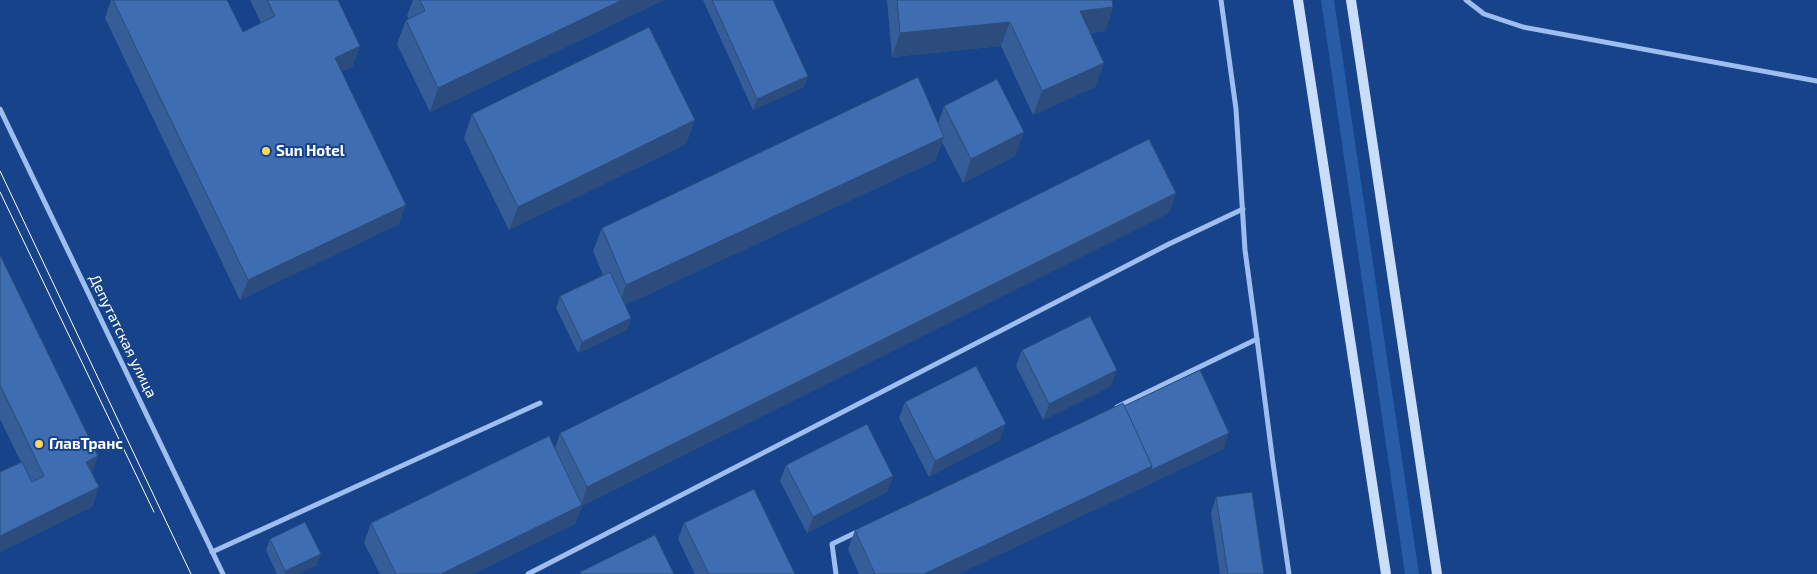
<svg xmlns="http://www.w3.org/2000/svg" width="1817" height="574" font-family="'Exo 2',sans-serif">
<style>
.green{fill:#285ca7}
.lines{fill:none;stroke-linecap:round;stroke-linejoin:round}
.minor{stroke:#9dbeee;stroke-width:5}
.secondary{stroke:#caddfa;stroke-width:10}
.tram{stroke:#fff;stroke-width:1}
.wall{fill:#355e99}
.shaded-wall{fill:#2b4c7d}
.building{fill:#3e6db2;stroke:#2b4c7d}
.poi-dot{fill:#ffd75b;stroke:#164389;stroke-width:2}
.labels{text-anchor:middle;stroke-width:4;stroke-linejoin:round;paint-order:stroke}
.poi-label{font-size:15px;font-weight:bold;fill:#fff;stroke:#164389;text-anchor:start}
.street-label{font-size:15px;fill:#fff;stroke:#164389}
</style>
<rect width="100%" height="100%" fill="#164389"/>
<!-- green -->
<path class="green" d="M 1321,0 L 1334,0 L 1419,574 L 1405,574 Z"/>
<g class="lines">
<!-- minor -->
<g class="minor">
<path d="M 1466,0 L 1484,14 L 1523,27 L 1817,81"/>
<path d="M 0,109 L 223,574"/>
<path d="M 1257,339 L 1273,463 L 1289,574"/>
<path d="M 1117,407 L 1257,339 L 1245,250 L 1236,109 L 1221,0"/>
<path d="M 212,552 L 540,403"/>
<path d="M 528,574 L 1169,244 L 1243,209"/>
<path d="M 836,574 L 832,544 L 859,531"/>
</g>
<!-- secondary -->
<g class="secondary">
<path d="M 1298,0 L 1386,574"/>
<path d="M 1351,0 L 1437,574"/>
</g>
<!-- tram -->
<g class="tram">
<path d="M 0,171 L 191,574"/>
<path d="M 0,192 L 154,512"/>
</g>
</g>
<!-- wall -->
<g class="wall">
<path d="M 111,0 L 227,0 L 243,32 L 261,23 L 250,0 L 338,0 L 353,66 L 342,71 L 399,224 L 240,300 L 105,18 Z"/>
<path d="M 413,0 L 664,0 L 430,112 L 397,44 L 406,20 L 409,19 L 407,16 Z"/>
<path d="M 703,0 L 773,0 L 808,76 L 804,87 L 753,110 Z"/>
<path d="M 887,0 L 1112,0 L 1113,7 L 1105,31 L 1090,33 L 1104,63 L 1095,87 L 1033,115 L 1001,46 L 892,57 Z"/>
<path d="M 944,106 L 1015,156 L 963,183 L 942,142 L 935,161 L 625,305 L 631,318 L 627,330 L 578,353 L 556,308 L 560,296 L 603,275 L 593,251 L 602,228 L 938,124 Z"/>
<path d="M 472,114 L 695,120 L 686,144 L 509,230 L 464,138 Z"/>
<path d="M 1176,193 L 1169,213 L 582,506 L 575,524 L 473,574 L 380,574 L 364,543 L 371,523 L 555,448 L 560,433 Z"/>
<path d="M 0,255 L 92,473 L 99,487 L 92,507 L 0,552 L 0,472 L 21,462 L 0,419 Z"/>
<path d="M 1022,350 L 1111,386 L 1043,420 L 1016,366 Z"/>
<path d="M 905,402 L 1000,440 L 929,477 L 899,418 Z"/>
<path d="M 1124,406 L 1224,449 L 958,574 L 859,574 L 848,549 L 855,530 Z"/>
<path d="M 786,465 L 893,476 L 887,492 L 807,533 L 780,481 Z"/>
<path d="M 1216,497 L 1264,574 L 1220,574 L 1211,513 Z"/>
<path d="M 684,523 L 795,574 L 695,574 L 678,539 Z"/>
<path d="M 270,539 L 317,565 L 298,574 L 277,574 L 266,550 Z"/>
</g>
<!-- shaded-wall -->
<g class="shaded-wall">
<path d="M 622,0 L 664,0 L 430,112 L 438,88 Z"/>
<path d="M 1113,7 L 1105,31 L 1071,35 L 1080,11 Z"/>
<path d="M 1010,22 L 1001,46 L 892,57 L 900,33 Z"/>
<path d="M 360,46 L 353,66 L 328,77 L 335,58 Z"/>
<path d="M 1104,63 L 1095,87 L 1033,115 L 1042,91 Z"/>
<path d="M 808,76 L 804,87 L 753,110 L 757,99 Z"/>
<path d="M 695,120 L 686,144 L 509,230 L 518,207 Z"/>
<path d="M 1024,132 L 1015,156 L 963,183 L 971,159 Z"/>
<path d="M 944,137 L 935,161 L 617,309 L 626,285 Z"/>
<path d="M 1176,193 L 1169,213 L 582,506 L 575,524 L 473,574 L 441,574 L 581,506 L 587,487 Z"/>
<path d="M 406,205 L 399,224 L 240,300 L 248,280 Z"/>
<path d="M 631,318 L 627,330 L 578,353 L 582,342 Z"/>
<path d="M 1117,370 L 1111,386 L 1043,420 L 1049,404 Z"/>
<path d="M 1006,424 L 1000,440 L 929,477 L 935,461 Z"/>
<path d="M 1229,433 L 1224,449 L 958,574 L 924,574 L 1152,466 Z"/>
<path d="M 98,456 L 91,476 L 86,462 Z"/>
<path d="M 893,476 L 887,492 L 807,533 L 813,517 Z"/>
<path d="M 99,487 L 92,507 L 0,552 L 0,536 Z"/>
<path d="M 321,554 L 317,565 L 298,574 L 284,574 L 285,571 Z"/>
</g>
<!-- building -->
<g class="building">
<path d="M 113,0 L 227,0 L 243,32 L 275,16 L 267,0 L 338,0 L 360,46 L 335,58 L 406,205 L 248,280 Z"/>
<path d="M 420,0 L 622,0 L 438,88 L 406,20 L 425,11 Z"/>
<path d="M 712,0 L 773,0 L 808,76 L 757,99 Z"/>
<path d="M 897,0 L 1112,0 L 1113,7 L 1080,11 L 1104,63 L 1042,91 L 1010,22 L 900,33 Z"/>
<path d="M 649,27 L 695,120 L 518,207 L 472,114 Z"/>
<path d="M 918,77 L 944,137 L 626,285 L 602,228 Z"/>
<path d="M 997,79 L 1024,132 L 971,159 L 944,106 Z"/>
<path d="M 1149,139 L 1176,193 L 587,487 L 560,433 Z"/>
<path d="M 0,255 L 98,456 L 86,462 L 99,487 L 0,536 L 0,472 L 22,462 L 32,482 L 44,476 L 0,385 Z"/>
<path d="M 610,272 L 631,318 L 582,342 L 560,296 Z"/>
<path d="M 1090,316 L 1117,370 L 1049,404 L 1022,350 Z"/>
<path d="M 976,366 L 1006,424 L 935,461 L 905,402 Z"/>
<path d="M 1200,370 L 1229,433 L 1151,470 L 1152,466 L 1124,406 Z"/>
<path d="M 1123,403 L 1152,466 L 924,574 L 875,574 L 855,530 Z"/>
<path d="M 867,424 L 893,476 L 813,517 L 786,465 Z"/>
<path d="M 549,436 L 582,505 L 441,574 L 396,574 L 371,523 Z"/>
<path d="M 754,489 L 795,574 L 709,574 L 684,523 Z"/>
<path d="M 1252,492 L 1264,574 L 1228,574 L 1216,497 Z"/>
<path d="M 305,522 L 321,554 L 285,571 L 270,539 Z"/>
<path d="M 655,535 L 674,574 L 581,574 L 580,572 Z"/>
</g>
<!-- markers -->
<g class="poi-dot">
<circle cx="266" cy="151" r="5"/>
<circle cx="39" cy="444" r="5"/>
</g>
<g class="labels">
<!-- poi labels -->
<g class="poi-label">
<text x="276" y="156">Sun Hotel</text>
<text x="49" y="449">ГлавТранс</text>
</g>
<!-- street labels -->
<g class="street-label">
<text transform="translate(123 336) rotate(64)" y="5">Депутатская улица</text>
</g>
</g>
</svg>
